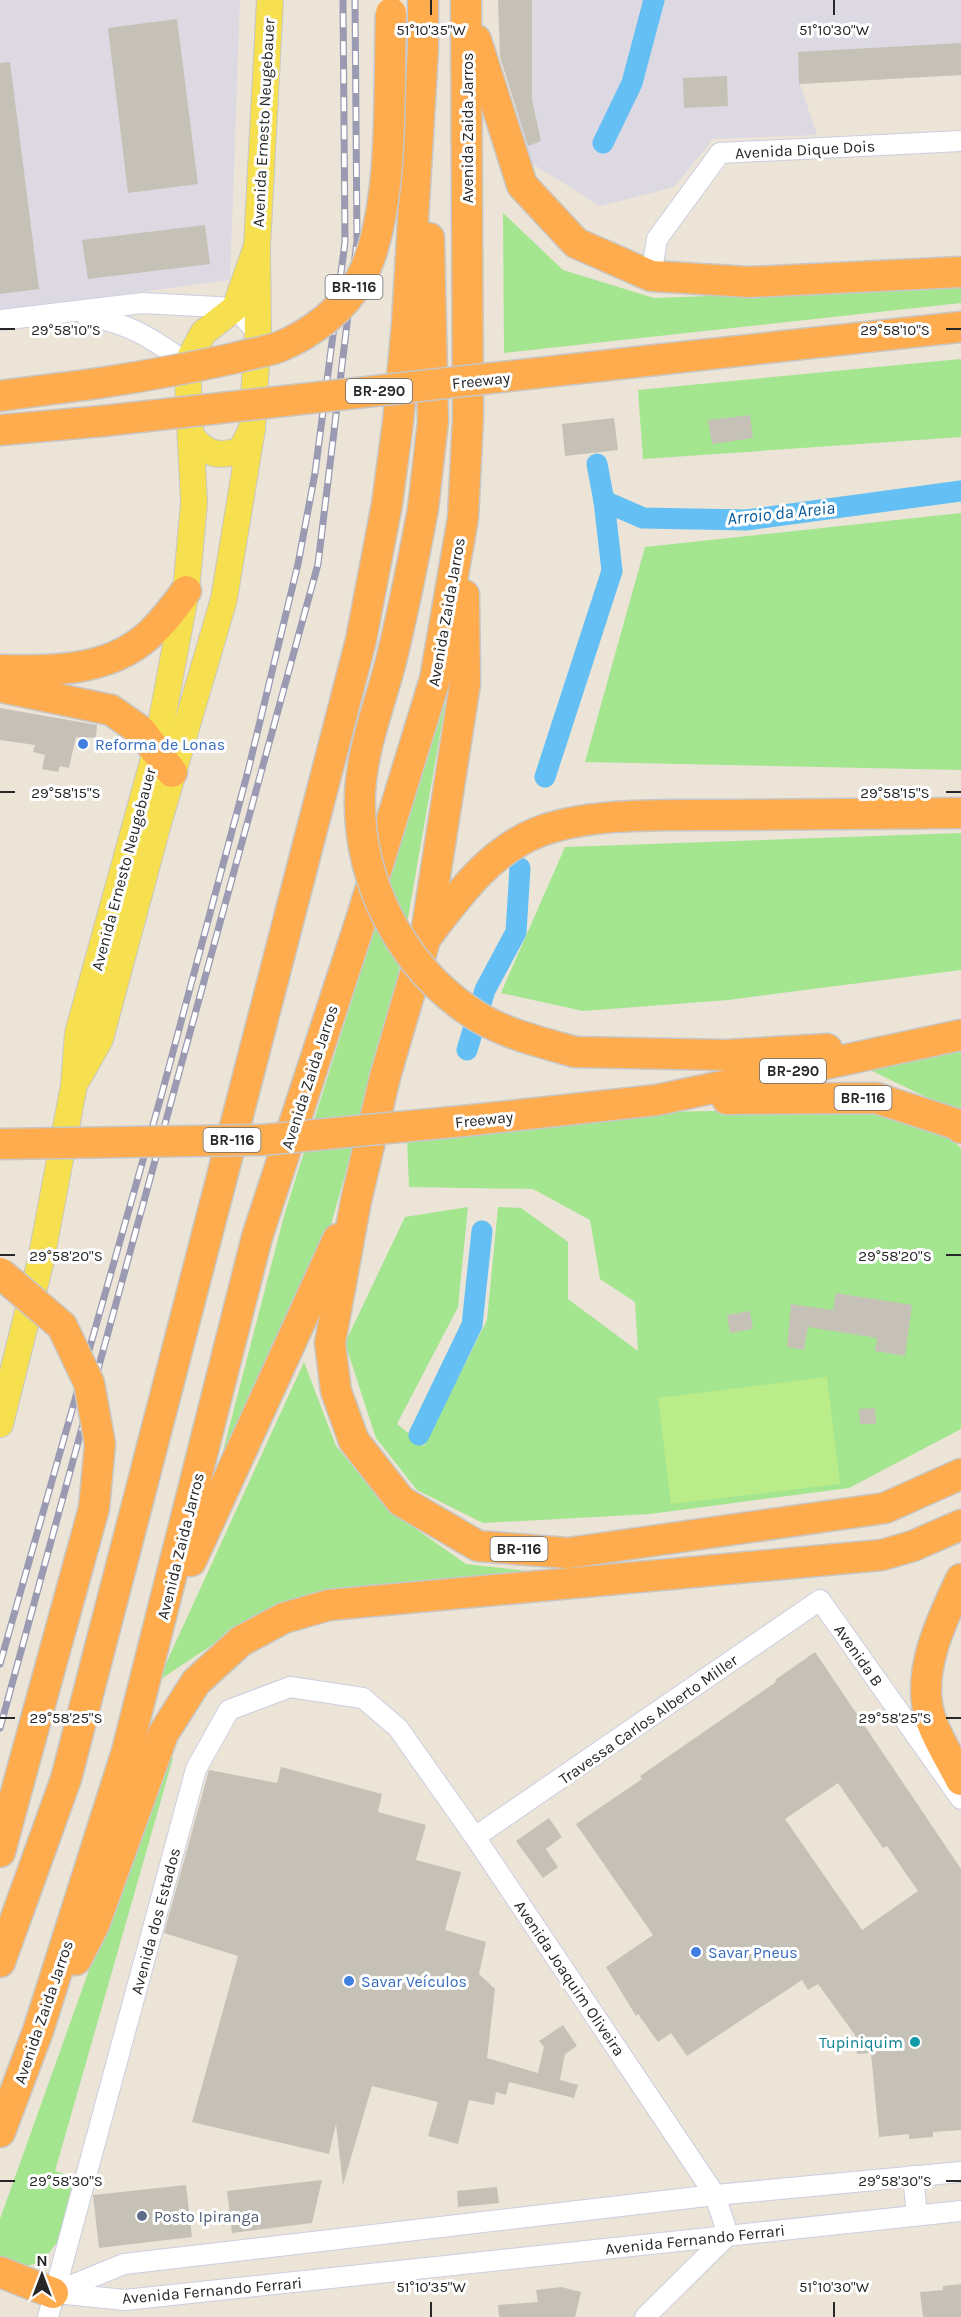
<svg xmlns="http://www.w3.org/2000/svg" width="961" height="2317" font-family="Karla,sans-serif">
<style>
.industrial{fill:#dcd9e2}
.green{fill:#a4e58f}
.pitch{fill:#baed8a}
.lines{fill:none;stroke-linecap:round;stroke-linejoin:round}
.canal{stroke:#63bff4;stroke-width:21}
.building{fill:#c6c1b7;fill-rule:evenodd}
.minor-casing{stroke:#cccee1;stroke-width:22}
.major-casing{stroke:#c7c7c7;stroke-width:28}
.highway-casing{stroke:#c7c7c7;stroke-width:33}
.minor{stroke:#fff;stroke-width:20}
.major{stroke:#f7e04f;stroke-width:26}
.highway{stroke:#ffac4e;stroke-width:30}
.rail-casing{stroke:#9a9bb3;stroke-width:7}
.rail{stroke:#fff;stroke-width:4.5;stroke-dasharray:14;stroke-linecap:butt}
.highway-bridge-casing{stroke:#c7c7c7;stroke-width:33;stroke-linecap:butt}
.highway-bridge{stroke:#ffac4e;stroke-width:30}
.ticks{fill:none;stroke:#272727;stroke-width:2}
.shop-dot{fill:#3f7fe0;stroke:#fff;stroke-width:2}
.culture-dot{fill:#0f9aa8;stroke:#fff;stroke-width:2}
.service-dot{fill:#5c6f8a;stroke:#fff;stroke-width:2}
.labels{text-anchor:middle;stroke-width:6;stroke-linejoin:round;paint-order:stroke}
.shield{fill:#fff;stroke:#686868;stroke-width:1.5}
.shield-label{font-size:15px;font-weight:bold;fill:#272727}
.street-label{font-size:16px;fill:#272727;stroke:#fff}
.shop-label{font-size:16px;fill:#366cbe;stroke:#fff;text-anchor:start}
.culture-label{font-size:16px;fill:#0d838f;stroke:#fff;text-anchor:end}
.service-label{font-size:16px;fill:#4e5e75;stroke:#fff;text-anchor:start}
.water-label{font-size:18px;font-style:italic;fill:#065a9b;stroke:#fff}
.ticks-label{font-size:15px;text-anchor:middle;fill:#272727;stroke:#fff;stroke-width:6;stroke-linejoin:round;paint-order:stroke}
</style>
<rect width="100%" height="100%" fill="#ebe4d7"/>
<!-- industrial -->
<g class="industrial">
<path d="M 0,0 L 240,0 L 230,280 L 0,310 Z"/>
<path d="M 502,0 L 961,0 L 961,75 L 800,84 L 817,135 L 713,139 L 674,187 L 600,206 L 528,161 L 504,57 Z"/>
</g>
<!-- green -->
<g class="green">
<path d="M 503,213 L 563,270 L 654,298 L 961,287 L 961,303 L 504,353 Z"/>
<path d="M 961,359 L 961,437 L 643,459 L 638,390 Z"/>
<path d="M 961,513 L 961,770 L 585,762 L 645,547 Z"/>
<path d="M 446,700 L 393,1004 L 325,1246 L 214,1486 L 284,1216 Z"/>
<path d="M 961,833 L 961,970 L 728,1000 L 583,1011 L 501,993 L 565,847 Z"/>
<path d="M 961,1047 L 961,1114 L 868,1069 Z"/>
<path d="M 863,1108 L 946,1135 L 961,1148 L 961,1429 L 849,1488 L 650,1514 L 483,1523 L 417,1490 L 376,1438 L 345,1343 L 405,1217 L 468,1207 L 458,1307 L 397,1424 L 424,1446 L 487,1320 L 498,1207 L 521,1208 L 568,1242 L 568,1299 L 638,1351 L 635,1302 L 600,1279 L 590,1220 L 533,1189 L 409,1187 L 407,1139 L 661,1112 Z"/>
<path d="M 304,1362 L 336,1446 L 389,1510 L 466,1564 L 536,1572 L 242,1625 L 158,1681 Z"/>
<path d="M 166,1755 L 173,1758 L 55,2171 L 74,2177 L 58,2241 L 43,2261 L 18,2269 L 0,2258 L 0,2219 Z"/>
</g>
<!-- pitch -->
<path class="pitch" d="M 827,1377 L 840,1484 L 671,1504 L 658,1398 Z"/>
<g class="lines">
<!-- canal -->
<g class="canal">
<path d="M 603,143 L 632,83 L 654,0"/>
<path d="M 604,501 L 643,518 L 746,520 L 961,491"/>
<path d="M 545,777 L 612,571 L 604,501 L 597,464"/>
<path d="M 467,1050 L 485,990 L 516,932 L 520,868"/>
<path d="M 419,1435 L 472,1325 L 482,1231"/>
</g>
</g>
<!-- building -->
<g class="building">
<path d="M 498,0 L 532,0 L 532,100 L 541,141 L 528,146 L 500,57 Z"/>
<path d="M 177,19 L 198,184 L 128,193 L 108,28 Z"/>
<path d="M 961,43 L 961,75 L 799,84 L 798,52 Z"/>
<path d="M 10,62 L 39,289 L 0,294 L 0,63 Z"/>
<path d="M 727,76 L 728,106 L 684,108 L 683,78 Z"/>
<path d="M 205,225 L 210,264 L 88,279 L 82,240 Z"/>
<path d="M 750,415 L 753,438 L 712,444 L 708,420 Z"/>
<path d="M 614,418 L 618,450 L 565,456 L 562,424 Z"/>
<path d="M 0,708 L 97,725 L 96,738 L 76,737 L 69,768 L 60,766 L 58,772 L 42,769 L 45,755 L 33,752 L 35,745 L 0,740 Z"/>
<path d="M 836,1293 L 912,1305 L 905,1356 L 875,1351 L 877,1338 L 808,1327 L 804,1350 L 787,1347 L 791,1304 L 833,1310 Z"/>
<path d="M 750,1311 L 753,1329 L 730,1333 L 727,1315 Z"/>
<path d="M 875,1408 L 876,1424 L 860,1424 L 859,1409 Z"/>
<path d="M 815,1652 L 961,1869 L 961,2130 L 933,2132 L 933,2137 L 909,2139 L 909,2134 L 879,2137 L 871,2053 L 857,2054 L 855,2035 L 818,1984 L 808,1990 L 802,1980 L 687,2056 L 671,2033 L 658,2042 L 638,2014 L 636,2016 L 606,1967 L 653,1935 L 576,1824 L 642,1779 L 640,1776 L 776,1682 L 775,1680 ZM 838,1783 L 883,1848 L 887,1846 L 918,1891 L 862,1930 L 785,1819 Z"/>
<path d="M 281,1767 L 382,1794 L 378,1812 L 426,1825 L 416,1860 L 461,1872 L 445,1930 L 486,1942 L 479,1974 L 495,1989 L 487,2058 L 538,2073 L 544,2047 L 539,2041 L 563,2025 L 577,2046 L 565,2054 L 560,2080 L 578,2085 L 574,2098 L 509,2082 L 506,2095 L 496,2092 L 494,2105 L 469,2100 L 458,2144 L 428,2136 L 438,2102 L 372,2086 L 343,2185 L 336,2124 L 329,2154 L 192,2122 L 238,1956 L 164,1933 L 209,1770 L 277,1783 Z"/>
<path d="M 549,1818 L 562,1837 L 546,1849 L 558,1867 L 543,1878 L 516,1841 Z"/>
<path d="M 322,2180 L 312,2223 L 232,2233 L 227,2191 Z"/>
<path d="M 186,2185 L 192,2237 L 99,2248 L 93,2195 Z"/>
<path d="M 497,2187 L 499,2203 L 458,2207 L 457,2191 Z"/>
<path d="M 961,2284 L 961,2317 L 923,2317 L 920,2292 L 943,2290 L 943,2286 Z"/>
<path d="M 561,2287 L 581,2292 L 575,2317 L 499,2317 L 498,2305 L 538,2302 L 536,2290 Z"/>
</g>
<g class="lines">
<defs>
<g id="minor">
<path d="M 651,276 L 657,239 L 720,153 L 961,141"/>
<path d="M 85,315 C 130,324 150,337 187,363"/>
<path d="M 0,320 L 143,303 L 235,308 L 258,333"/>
<path d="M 475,1837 L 820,1600 L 961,1799"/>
<path d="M 913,2176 L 917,2215"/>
<path d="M 53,2293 L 124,2264 L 715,2195 L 961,2172"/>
<path d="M 56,2293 L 125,2300 L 961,2211"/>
<path d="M 48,2317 L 196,1769 L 229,1710 L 290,1687 L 363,1698 L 398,1728 L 475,1837 L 715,2195 L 728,2235 L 645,2317"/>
</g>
<g id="major">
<path d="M 191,436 C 206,454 218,458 241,450 L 252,429"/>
<path d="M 78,1078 L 100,1039 L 157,827 L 224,599 L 252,429 L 258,333 L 257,246 L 270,0"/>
<path d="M 0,1424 L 41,1260 L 74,1085 L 78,1033 L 156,751 L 186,591 L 194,503 L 187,363 L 203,333 L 235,308 L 257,246"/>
</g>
<g id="highway">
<path d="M 476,40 L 522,185 L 576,243 L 651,276 L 750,282 L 961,272"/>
<path d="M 655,360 L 961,327"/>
<path d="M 0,396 L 100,383"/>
<path d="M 0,430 L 103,421"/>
<path d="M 423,509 L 433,421 L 429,238"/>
<path d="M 464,595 L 465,684 L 425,940 L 385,1077 L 356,1201 L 330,1343 L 336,1391 L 354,1441 L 401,1501 L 478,1546 L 568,1553 L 885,1508 L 961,1474"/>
<path d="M 0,670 C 56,671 116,672 157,627 C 168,616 177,603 186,591"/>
<path d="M 0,687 L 111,710 L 141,731 L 172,772"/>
<path d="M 428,935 C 457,897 489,852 536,833 C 587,812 669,815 725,815 C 803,814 882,814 961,813"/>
<path d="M 575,1052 L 726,1055 L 827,1049"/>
<path d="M 727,1099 L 876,1098 L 956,1124 L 961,1128"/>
<path d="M 463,1121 L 657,1100 L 961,1035"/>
<path d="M 191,1561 L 338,1239"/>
<path d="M 961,1579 C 942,1619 916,1672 930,1717 C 937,1739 951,1760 961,1780"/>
<path d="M 0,1852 L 21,1774"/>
<path d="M 76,1960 L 94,1925 L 163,1734 L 196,1682 L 241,1641 L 284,1618 L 329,1605 L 882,1555 L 913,1546 L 961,1525"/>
<path d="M 0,1962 L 66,1779 L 361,640 L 387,504 L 398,422 L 407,323 L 423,49 L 423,0"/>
<path d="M 0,2132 L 38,2031 L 127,1751 L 257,1237 L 360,923 L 435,679 L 463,518 L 468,418 L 466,0"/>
<path d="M 0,2272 L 53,2293"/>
</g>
</defs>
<!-- minor casing -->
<use href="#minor" class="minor-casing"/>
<!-- major casing -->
<use href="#major" class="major-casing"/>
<!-- highway casing -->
<use href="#highway" class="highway-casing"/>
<!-- minor -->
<use href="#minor" class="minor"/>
<!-- major -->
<use href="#major" class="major"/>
<!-- highway -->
<use href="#highway" class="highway"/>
<defs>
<g id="rail">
<path d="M 0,1664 L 162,1093 L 248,771 L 298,564 L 315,473 L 345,242 L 343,0"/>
<path d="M 0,1728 L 318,564 L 357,241 L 355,0"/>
</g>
</defs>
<!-- rail casing -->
<use href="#rail" class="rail-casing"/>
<!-- rail -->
<use href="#rail" class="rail"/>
<defs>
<g id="highway-bridge">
<path d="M 100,383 C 146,376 190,368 235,358 C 249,354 265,352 279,347 C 311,334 344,309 361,278 C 396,211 388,88 391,13"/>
<path d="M 103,421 L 655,360"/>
<path d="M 423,509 C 413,562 403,613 390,665 C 379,706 362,750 360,793 C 357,878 399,963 469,1011 C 500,1033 540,1042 575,1052"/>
<path d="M 0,1144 L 262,1140 L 463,1121"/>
<path d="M 0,1273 L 62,1326 L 89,1383 L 100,1444 L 94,1508 L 21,1774"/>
</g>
</defs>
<!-- highway-bridge casing -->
<use href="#highway-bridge" class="highway-bridge-casing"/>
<!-- highway-bridge -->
<use href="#highway-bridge" class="highway-bridge"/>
</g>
<!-- ticks -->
<path class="ticks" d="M 431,0 L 431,15M 834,0 L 834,15M 0,329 L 15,329M 946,329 L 961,329M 0,792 L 15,792M 946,792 L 961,792M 0,1255 L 15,1255M 946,1255 L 961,1255M 0,1718 L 15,1718M 946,1718 L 961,1718M 0,2181 L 15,2181M 946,2181 L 961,2181M 431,2302 L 431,2317M 834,2302 L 834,2317"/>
<!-- markers -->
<g class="shop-dot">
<circle cx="83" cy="744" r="6"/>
<circle cx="696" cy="1952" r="6"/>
<circle cx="349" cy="1981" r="6"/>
</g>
<circle class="culture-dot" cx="915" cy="2042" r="6"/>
<circle class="service-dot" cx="142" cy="2216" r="6"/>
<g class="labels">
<!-- shield labels -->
<g class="shield">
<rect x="325.5" y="275" width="57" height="24" rx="4.5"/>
<rect x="346" y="379" width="66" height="24" rx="4.5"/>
<rect x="760" y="1059" width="66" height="24" rx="4.5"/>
<rect x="834.5" y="1086" width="57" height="24" rx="4.5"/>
<rect x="203.5" y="1128" width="57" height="24" rx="4.5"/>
<rect x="490.5" y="1537" width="57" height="24" rx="4.5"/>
</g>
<g class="shield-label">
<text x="354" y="292">BR-116</text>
<text x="379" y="396">BR-290</text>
<text x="793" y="1076">BR-290</text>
<text x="863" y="1103">BR-116</text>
<text x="232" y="1145">BR-116</text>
<text x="519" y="1554">BR-116</text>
</g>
<!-- street labels -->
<g class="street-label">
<text transform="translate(263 123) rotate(-87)" y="6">Avenida Ernesto Neugebauer</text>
<text transform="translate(467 128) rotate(-90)" y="6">Avenida Zaida Jarros</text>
<text transform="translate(805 149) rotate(-3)" y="6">Avenida Dique Dois</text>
<text transform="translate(481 380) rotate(-6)" y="6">Freeway</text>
<text transform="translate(446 612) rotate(-80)" y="6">Avenida Zaida Jarros</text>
<text transform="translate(123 869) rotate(-75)" y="6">Avenida Ernesto Neugebauer</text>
<text transform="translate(309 1077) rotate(-72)" y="6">Avenida Zaida Jarros</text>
<text transform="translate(484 1119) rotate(-6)" y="6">Freeway</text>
<text transform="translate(180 1546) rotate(-76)" y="6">Avenida Zaida Jarros</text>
<text transform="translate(859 1655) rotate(55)" y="6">Avenida B</text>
<text transform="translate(648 1719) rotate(-35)" y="6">Travessa Carlos Alberto Miller</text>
<text transform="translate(155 1921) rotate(-75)" y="6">Avenida dos Estados</text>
<text transform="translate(570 1978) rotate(56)" y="6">Avenida Joaquim Oliveira</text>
<text transform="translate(43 2012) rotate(-71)" y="6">Avenida Zaida Jarros</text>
<text transform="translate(695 2239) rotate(-6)" y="6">Avenida Fernando Ferrari</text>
<text transform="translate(212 2290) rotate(-5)" y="6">Avenida Fernando Ferrari</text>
</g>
<!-- shop labels -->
<g class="shop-label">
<text x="95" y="750">Reforma de Lonas</text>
<text x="708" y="1958">Savar Pneus</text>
<text x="361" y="1987">Savar Veículos</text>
</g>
<!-- culture labels -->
<g class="culture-label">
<text x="903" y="2048">Tupiniquim</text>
</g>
<!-- service labels -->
<g class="service-label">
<text x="154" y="2222">Posto Ipiranga</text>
</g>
<!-- water labels -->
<g class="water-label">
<text transform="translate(781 513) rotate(-6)" y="6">Arroio da Areia</text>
</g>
</g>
<g class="ticks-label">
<text x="431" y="35">51°10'35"W</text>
<text x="834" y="35">51°10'30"W</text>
<text x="66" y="335">29°58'10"S</text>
<text x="895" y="335">29°58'10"S</text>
<text x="66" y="798">29°58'15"S</text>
<text x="895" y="798">29°58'15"S</text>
<text x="66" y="1261">29°58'20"S</text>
<text x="895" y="1261">29°58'20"S</text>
<text x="66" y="1723">29°58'25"S</text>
<text x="895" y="1723">29°58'25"S</text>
<text x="66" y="2186">29°58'30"S</text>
<text x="895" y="2186">29°58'30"S</text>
<text x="431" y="2292">51°10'35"W</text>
<text x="834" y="2292">51°10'30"W</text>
</g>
<!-- north arrow -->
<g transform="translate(42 2275)" stroke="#ffffff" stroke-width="4.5" paint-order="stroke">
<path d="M0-4.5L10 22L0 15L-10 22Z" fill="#272727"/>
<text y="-9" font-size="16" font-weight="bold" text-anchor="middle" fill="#272727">N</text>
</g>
</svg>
